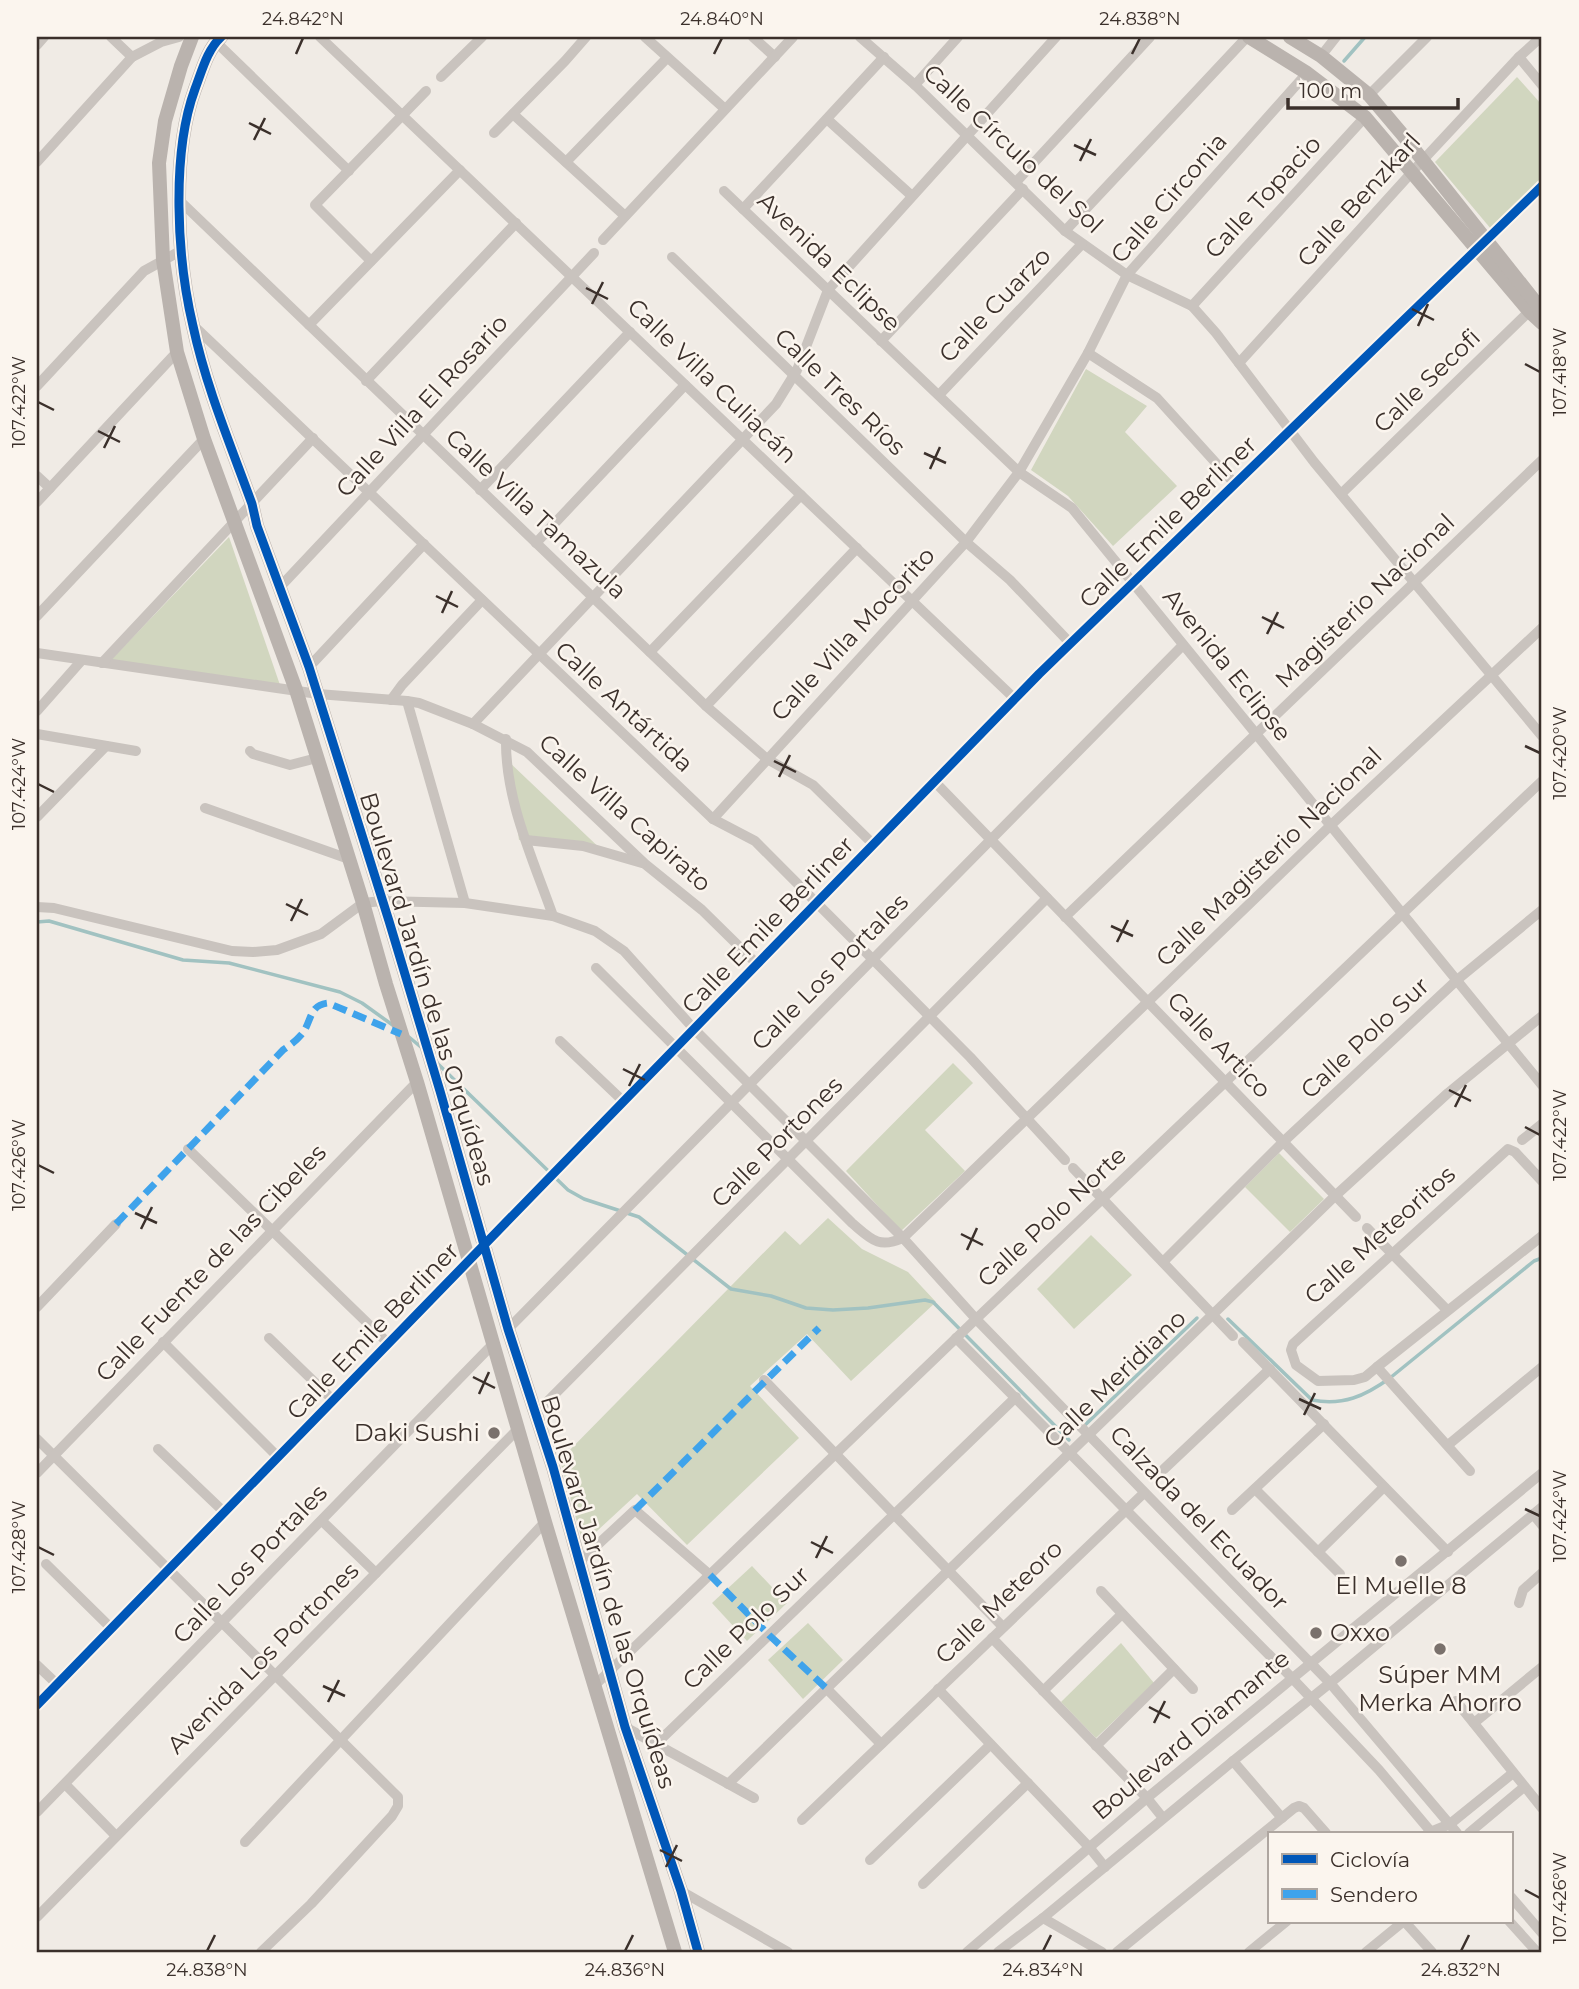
<svg xmlns="http://www.w3.org/2000/svg" width="1579" height="1989" font-family="Montserrat,sans-serif">
<style>
.green{fill:#d1d6bf}
.lines{fill:none;stroke-linecap:round;stroke-linejoin:round}
.stream{stroke:#a1c2c1;stroke-width:3.5}
.street{stroke:#c9c3be;stroke-width:10}
.secondary{stroke:#bab3ae;stroke-width:14}
.quiet{stroke:#3fa3eb;stroke-width:7;stroke-dasharray:14 7;stroke-linecap:butt}
.cycleway-casing{stroke:#fbf5ee;stroke-width:13}
.cycleway{stroke:#0057b8;stroke-width:9}
.ticks{fill:none;stroke:#3b302b;stroke-width:2.5}
.poi-dot{fill:#7a716c;stroke:#fbf5ee;stroke-width:2.5}
.labels{text-anchor:middle;stroke-width:5;stroke-linejoin:round;paint-order:stroke}
.street-label{font-size:24px;fill:#3b302b;stroke:#fbf5ee}
.poi-label{font-size:24px;fill:#3b302b;stroke:#fbf5ee}
.neatline{fill:none;stroke:#3b302b;stroke-width:2.5}
.ticks-label{font-size:18px;text-anchor:middle;fill:#3b302b}
</style>
<rect width="100%" height="100%" fill="#f0ebe5"/>
<!-- green -->
<g class="green">
<path d="M 1517,77 L 1542,105 L 1542,179 L 1491,229 L 1435,162 Z"/>
<path d="M 1086,369 L 1147,406 L 1125,432 L 1177,486 L 1113,546 L 1068,496 L 1031,470 Z"/>
<path d="M 229,537 L 280,685 L 109,662 Z"/>
<path d="M 508,761 L 608,856 L 567,843 L 519,840 Z"/>
<path d="M 953,1063 L 973,1083 L 925,1130 L 965,1171 L 901,1231 L 846,1171 Z"/>
<path d="M 1279,1153 L 1324,1199 L 1290,1232 L 1245,1187 Z"/>
<path d="M 828,1218 L 862,1249 L 908,1272 L 936,1302 L 851,1381 L 807,1334 L 750,1386 L 799,1438 L 687,1545 L 637,1494 L 583,1544 L 560,1460 L 785,1231 L 800,1245 Z"/>
<path d="M 1091,1235 L 1132,1275 L 1074,1329 L 1037,1289 Z"/>
<path d="M 752,1566 L 787,1603 L 747,1641 L 712,1603 Z"/>
<path d="M 808,1623 L 843,1660 L 803,1699 L 768,1660 Z"/>
<path d="M 1121,1643 L 1154,1683 L 1096,1738 L 1061,1702 Z"/>
</g>
<g class="lines">
<!-- stream -->
<g class="stream">
<path d="M 1344,61 L 1365,37"/>
<path d="M 37,922 L 49,921 L 183,960 L 229,963 L 340,992 L 362,1003 L 394,1026"/>
<path d="M 409,1037 L 422,1048"/>
<path d="M 437,1063 L 568,1190 L 584,1199 L 639,1217 L 731,1289 L 771,1296 L 806,1308 L 833,1310 L 868,1308 L 925,1300 L 933,1302 L 1069,1440"/>
<path d="M 1228,1319 L 1312,1400 C 1343,1406 1365,1396 1390,1378 L 1534,1261 L 1542,1258"/>
<path d="M 1085,1425 L 1197,1318"/>
</g>
<!-- street -->
<g class="street">
<path d="M 111,37 L 132,57"/>
<path d="M 320,37 L 1015,699"/>
<path d="M 645,37 L 725,109"/>
<path d="M 753,37 L 775,57"/>
<path d="M 860,37 L 915,85 L 1065,231 L 1127,275 L 1192,306 L 1216,333 L 1314,462 L 1542,736"/>
<path d="M 216,42 L 349,171"/>
<path d="M 37,45 L 44,37"/>
<path d="M 1321,56 L 1336,37"/>
<path d="M 1519,57 L 1542,85"/>
<path d="M 441,77 L 482,37"/>
<path d="M 915,85 L 958,37"/>
<path d="M 1369,95 L 1427,37"/>
<path d="M 513,114 L 625,216"/>
<path d="M 828,120 L 912,196"/>
<path d="M 494,133 L 565,61 L 586,37"/>
<path d="M 37,162 L 132,57 L 161,42 L 179,37"/>
<path d="M 566,162 L 667,58"/>
<path d="M 1016,182 L 1150,37"/>
<path d="M 724,191 L 1019,472 L 1072,508 L 1542,1085"/>
<path d="M 180,201 L 706,706 L 767,759 L 813,785 L 873,844"/>
<path d="M 743,209 L 884,57"/>
<path d="M 1065,231 L 1247,37"/>
<path d="M 603,240 L 793,37"/>
<path d="M 672,257 L 966,542 L 1010,580 L 1070,643"/>
<path d="M 371,261 L 315,205 L 426,91"/>
<path d="M 1192,306 L 1365,117"/>
<path d="M 193,325 L 713,819 L 755,841 L 970,1057 L 1065,1160"/>
<path d="M 309,325 L 460,170"/>
<path d="M 881,341 L 1023,189"/>
<path d="M 1088,353 L 1157,398 L 1235,484"/>
<path d="M 1239,363 L 1423,160 L 1519,57 L 1541,37"/>
<path d="M 366,381 L 516,223"/>
<path d="M 37,386 L 144,271 L 182,250"/>
<path d="M 939,395 L 1082,244"/>
<path d="M 37,476 L 50,488"/>
<path d="M 480,490 L 630,332"/>
<path d="M 1341,494 L 1542,299"/>
<path d="M 37,502 L 177,352"/>
<path d="M 536,543 L 685,385"/>
<path d="M 280,587 L 594,253"/>
<path d="M 37,616 L 204,439"/>
<path d="M 650,652 L 801,495"/>
<path d="M 37,653 L 318,694 L 407,701 L 419,703 L 473,724 L 527,752 L 645,864 L 702,910 L 757,964"/>
<path d="M 102,663 L 313,438"/>
<path d="M 309,667 L 424,544"/>
<path d="M 391,700 L 402,685 L 482,600"/>
<path d="M 407,701 L 465,903"/>
<path d="M 706,706 L 857,548"/>
<path d="M 37,711 L 82,660"/>
<path d="M 473,724 L 776,404 L 797,370 L 828,290 L 1056,37"/>
<path d="M 37,734 L 136,751"/>
<path d="M 506,739 C 505,800 533,859 553,916"/>
<path d="M 250,751 L 253,754 L 290,765 L 317,758"/>
<path d="M 934,781 L 1356,1217"/>
<path d="M 205,808 L 349,859"/>
<path d="M 37,817 L 106,746"/>
<path d="M 713,819 L 966,542 L 1019,472 L 1088,353 L 1127,275 L 1307,73"/>
<path d="M 526,840 L 583,846 L 642,863"/>
<path d="M 37,907 L 54,908 L 232,951 L 253,952 L 277,950 L 321,934 L 363,903 L 382,901 L 465,903 L 553,916 L 595,931 L 624,951 L 694,1029 L 903,1238 L 976,1319 L 1330,1683 L 1457,1833"/>
<path d="M 1065,917 L 1542,460"/>
<path d="M 596,968 L 852,1223 C 871,1239 878,1249 903,1238 L 1331,825 L 1542,628"/>
<path d="M 560,1041 L 623,1101"/>
<path d="M 1522,1140 L 1542,1124"/>
<path d="M 188,1149 L 388,1343"/>
<path d="M 1073,1168 L 1233,1336"/>
<path d="M 1367,1228 L 1447,1310"/>
<path d="M 1163,1262 L 1283,1142 L 1457,980 L 1542,910"/>
<path d="M 37,1307 L 116,1224"/>
<path d="M 508,1329 L 1183,645"/>
<path d="M 269,1338 L 333,1400"/>
<path d="M 956,1338 L 1292,1678 L 1379,1770 L 1432,1833"/>
<path d="M 163,1342 L 278,1457"/>
<path d="M 1243,1342 L 1448,1552"/>
<path d="M 1377,1367 L 1542,1236"/>
<path d="M 764,1380 L 1003,1627"/>
<path d="M 535,1414 L 1047,898"/>
<path d="M 37,1439 L 398,1797 L 398,1806 L 392,1816 L 311,1904 L 261,1952"/>
<path d="M 1448,1445 L 1542,1367"/>
<path d="M 158,1449 L 224,1512"/>
<path d="M 1164,1469 L 1270,1369"/>
<path d="M 1470,1471 L 1377,1367 L 1365,1377 L 1354,1380 L 1318,1381 L 1296,1365 L 1291,1350 L 1293,1344 L 1305,1333 L 1508,1149 L 1515,1152 L 1542,1181"/>
<path d="M 37,1473 L 417,1082"/>
<path d="M 1255,1489 L 1340,1574"/>
<path d="M 1232,1510 L 1324,1424"/>
<path d="M 1533,1514 L 1542,1525"/>
<path d="M 322,1521 L 376,1573"/>
<path d="M 1318,1552 L 1384,1487"/>
<path d="M 580,1561 L 635,1510 L 710,1575"/>
<path d="M 46,1564 L 111,1628"/>
<path d="M 1101,1591 L 1193,1689"/>
<path d="M 1519,1603 L 1523,1590 L 1542,1573"/>
<path d="M 992,1638 L 1147,1798 L 1163,1818"/>
<path d="M 37,1665 L 57,1684"/>
<path d="M 594,1686 L 976,1319 L 1542,781"/>
<path d="M 826,1688 L 881,1744"/>
<path d="M 938,1689 L 1089,1847 L 1105,1867"/>
<path d="M 1043,1691 L 1122,1614"/>
<path d="M 1456,1701 L 1542,1808"/>
<path d="M 37,1705 L 1039,674 L 1542,186"/>
<path d="M 1474,1723 L 1542,1667"/>
<path d="M 625,1727 L 754,1798"/>
<path d="M 656,1744 L 1016,1397"/>
<path d="M 1096,1746 L 1174,1669"/>
<path d="M 1233,1761 L 1282,1818"/>
<path d="M 65,1784 L 116,1836"/>
<path d="M 728,1784 L 1335,1196 L 1448,1093 L 1542,1016"/>
<path d="M 37,1812 L 493,1344"/>
<path d="M 802,1820 L 1144,1493"/>
<path d="M 1428,1833 L 1450,1824 L 1513,1773"/>
<path d="M 1469,1833 L 1524,1787"/>
<path d="M 245,1842 L 545,1522"/>
<path d="M 870,1860 L 990,1745"/>
<path d="M 923,1884 L 1028,1783"/>
<path d="M 681,1891 L 788,1952"/>
<path d="M 1511,1897 L 1542,1933"/>
<path d="M 37,1917 L 518,1429"/>
<path d="M 1043,1918 L 1102,1952"/>
<path d="M 1404,1921 L 1432,1952"/>
<path d="M 1509,1921 L 1537,1952"/>
<path d="M 967,1952 L 1147,1798 L 1542,1473"/>
<path d="M 998,1952 L 1043,1918 L 1233,1761 L 1330,1683 L 1542,1507"/>
<path d="M 1117,1952 L 1294,1808 L 1299,1806 L 1304,1808 L 1326,1833"/>
<path d="M 1249,1952 L 1287,1921"/>
<path d="M 1366,1952 L 1404,1921"/>
</g>
<!-- secondary -->
<g class="secondary">
<path d="M 192,37 L 181,66 L 165,121 L 159,163 L 163,260 L 177,352 L 204,439 L 296,690 L 363,903 L 386,984 L 417,1082 L 545,1522 L 675,1952"/>
<path d="M 221,37 C 207,50 202,71 195,89 C 171,154 177,259 193,326 C 206,387 231,446 252,504 L 257,526 L 309,667 L 389,921 L 440,1091 L 508,1329 L 553,1467 L 625,1727 L 681,1891 L 698,1952"/>
<path d="M 1249,37 L 1307,73 L 1365,117 L 1529,311 L 1542,323"/>
<path d="M 1290,37 L 1321,56 L 1369,95 L 1402,134 L 1537,304 L 1542,317"/>
</g>
<!-- quiet -->
<g class="quiet">
<path d="M 116,1224 L 283,1050 C 289,1046 296,1041 301,1035 C 312,1023 308,1005 328,1003 L 401,1034"/>
<path d="M 635,1510 L 819,1328"/>
<path d="M 710,1575 L 769,1635 L 826,1688"/>
</g>
<defs>
<g id="cycleway">
<path d="M 221,37 C 207,50 202,71 195,89 C 171,154 177,259 193,326 C 206,387 231,446 252,504 L 257,526 L 309,667 L 389,921 L 440,1091 L 508,1329 L 553,1467 L 625,1727 L 681,1891 L 698,1952"/>
<path d="M 37,1705 L 1039,674 L 1542,186"/>
</g>
</defs>
<!-- cycleway casing -->
<use href="#cycleway" class="cycleway-casing"/>
<!-- cycleway -->
<use href="#cycleway" class="cycleway"/>
</g>
<!-- ticks -->
<path class="ticks" d="M 296,54 L 303,38M 714,54 L 722,38M 1132,54 L 1140,38M 249,123 L 271,134M 254,140 L 265,118M 1074,145 L 1096,155M 1080,161 L 1091,139M 586,288 L 608,299M 592,304 L 603,282M 1412,309 L 1434,320M 1418,326 L 1428,304M 1525,364 L 1540,372M 38,402 L 54,410M 98,431 L 120,442M 104,448 L 115,426M 924,453 L 946,463M 930,469 L 940,447M 436,596 L 458,607M 442,613 L 452,591M 1262,617 L 1284,628M 1267,634 L 1278,612M 1525,746 L 1540,753M 774,761 L 796,772M 779,777 L 790,755M 38,784 L 54,792M 286,904 L 308,915M 291,921 L 302,899M 1111,926 L 1133,936M 1117,942 L 1128,920M 623,1069 L 645,1080M 629,1086 L 640,1064M 1449,1090 L 1471,1101M 1455,1107 L 1466,1085M 1525,1127 L 1540,1135M 38,1165 L 54,1173M 135,1213 L 157,1223M 141,1229 L 152,1207M 961,1234 L 983,1245M 967,1250 L 977,1228M 473,1377 L 495,1388M 479,1394 L 489,1372M 1299,1399 L 1321,1409M 1304,1415 L 1315,1393M 1525,1509 L 1540,1516M 811,1542 L 833,1553M 38,1547 L 54,1555M 816,1558 L 827,1536M 323,1686 L 345,1696M 328,1702 L 339,1680M 1149,1707 L 1170,1718M 1154,1723 L 1165,1701M 660,1850 L 682,1861M 666,1867 L 677,1845M 1525,1890 L 1540,1898M 207,1951 L 215,1935M 625,1951 L 633,1935M 1043,1951 L 1051,1935M 1461,1951 L 1469,1935"/>
<!-- markers -->
<g class="poi-dot">
<circle cx="494" cy="1433" r="7"/>
<circle cx="1401" cy="1561" r="7"/>
<circle cx="1316" cy="1633" r="7"/>
<circle cx="1440" cy="1649" r="7"/>
</g>
<g class="labels">
<!-- street labels -->
<g class="street-label">
<text transform="translate(1013 149) rotate(43)" y="8">Calle Círculo del Sol</text>
<text transform="translate(1263 197) rotate(-47)" y="8">Calle Topacio</text>
<text transform="translate(1169 198) rotate(-49)" y="8">Calle Circonia</text>
<text transform="translate(1359 200) rotate(-48)" y="8">Calle Benzkarl</text>
<text transform="translate(829 262) rotate(44)" y="8">Avenida Eclipse</text>
<text transform="translate(995 305) rotate(-46)" y="8">Calle Cuarzo</text>
<text transform="translate(712 381) rotate(44)" y="8">Calle Villa Culiacán</text>
<text transform="translate(1427 381) rotate(-44)" y="8">Calle Secofi</text>
<text transform="translate(840 392) rotate(44)" y="8">Calle Tres Ríos</text>
<text transform="translate(422 406) rotate(-47)" y="8">Calle Villa El Rosario</text>
<text transform="translate(536 514) rotate(43)" y="8">Calle Villa Tamazula</text>
<text transform="translate(1168 522) rotate(-44)" y="8">Calle Emile Berliner</text>
<text transform="translate(1365 601) rotate(-44)" y="8">Magisterio Nacional</text>
<text transform="translate(853 634) rotate(-47)" y="8">Calle Villa Mocorito</text>
<text transform="translate(1227 665) rotate(51)" y="8">Avenida Eclipse</text>
<text transform="translate(624 707) rotate(43)" y="8">Calle Antártida</text>
<text transform="translate(625 813) rotate(42)" y="8">Calle Villa Capirato</text>
<text transform="translate(1269 857) rotate(-44)" y="8">Calle Magisterio Nacional</text>
<text transform="translate(768 925) rotate(-46)" y="8">Calle Emile Berliner</text>
<text transform="translate(830 972) rotate(-45)" y="8">Calle Los Portales</text>
<text transform="translate(427 989) rotate(73)" y="8">Boulevard Jardín de las Orquídeas</text>
<text transform="translate(1365 1038) rotate(-43)" y="8">Calle Polo Sur</text>
<text transform="translate(1219 1045) rotate(46)" y="8">Calle Artico</text>
<text transform="translate(777 1142) rotate(-45)" y="8">Calle Portones</text>
<text transform="translate(1052 1217) rotate(-43)" y="8">Calle Polo Norte</text>
<text transform="translate(1380 1235) rotate(-42)" y="8">Calle Meteoritos</text>
<text transform="translate(211 1263) rotate(-46)" y="8">Calle Fuente de las Cibeles</text>
<text transform="translate(373 1331) rotate(-46)" y="8">Calle Emile Berliner</text>
<text transform="translate(1115 1379) rotate(-44)" y="8">Calle Meridiano</text>
<text transform="translate(1199 1518) rotate(46)" y="8">Calzada del Ecuador</text>
<text transform="translate(250 1564) rotate(-46)" y="8">Calle Los Portales</text>
<text transform="translate(608 1592) rotate(73)" y="8">Boulevard Jardín de las Orquídeas</text>
<text transform="translate(999 1602) rotate(-44)" y="8">Calle Meteoro</text>
<text transform="translate(746 1628) rotate(-44)" y="8">Calle Polo Sur</text>
<text transform="translate(263 1658) rotate(-45)" y="8">Avenida Los Portones</text>
<text transform="translate(1191 1735) rotate(-40)" y="8">Boulevard Diamante</text>
</g>
<!-- poi labels -->
<g class="poi-label">
<text x="480" y="1441" text-anchor="end">Daki Sushi</text>
<text x="1401" y="1594">El Muelle 8</text>
<text x="1330" y="1641" text-anchor="start">Oxxo</text>
<text x="1440" y="1683">Súper MM<tspan x="1440" dy="28">Merka Ahorro</tspan></text>
</g>
</g>
<!-- border -->
<rect width="1579" height="1989" fill="none" stroke="#fbf5ee" stroke-width="77"/>
<!-- legend -->
<rect x="1268" y="1832" width="245" height="91" fill="#fbf5ee" stroke="#aea6a0" stroke-width="2"/>
<rect x="1282" y="1854" width="35" height="10" fill="#0057b8" stroke="#aea6a0" stroke-width="2"/>
<text x="1330" y="1867" font-size="21" fill="#3b302b">Ciclovía</text>
<rect x="1282" y="1889" width="35" height="10" fill="#3fa3eb" stroke="#aea6a0" stroke-width="2"/>
<text x="1330" y="1902" font-size="21" fill="#3b302b">Sendero</text>
<!-- scale -->
<path d="M1288 98v10h170v-10" fill="none" stroke="#3b302b" stroke-width="3.5"/>
<text x="1299" y="98" font-size="21" fill="#3b302b" stroke="#fbf5ee" stroke-width="5" paint-order="stroke">100 m</text>
<rect x="38" y="38" width="1502" height="1913" class="neatline"/>
<g class="ticks-label">
<text x="303" y="25">24.842°N</text>
<text x="722" y="25">24.840°N</text>
<text x="1140" y="25">24.838°N</text>
<text transform="translate(1560 372) rotate(-90)" y="6">107.418°W</text>
<text transform="translate(19 402) rotate(-90)" y="6">107.422°W</text>
<text transform="translate(1560 753) rotate(-90)" y="6">107.420°W</text>
<text transform="translate(19 784) rotate(-90)" y="6">107.424°W</text>
<text transform="translate(1560 1135) rotate(-90)" y="6">107.422°W</text>
<text transform="translate(19 1165) rotate(-90)" y="6">107.426°W</text>
<text transform="translate(1560 1516) rotate(-90)" y="6">107.424°W</text>
<text transform="translate(19 1547) rotate(-90)" y="6">107.428°W</text>
<text transform="translate(1560 1898) rotate(-90)" y="6">107.426°W</text>
<text x="207" y="1976">24.838°N</text>
<text x="625" y="1976">24.836°N</text>
<text x="1043" y="1976">24.834°N</text>
<text x="1461" y="1976">24.832°N</text>
</g>
</svg>
